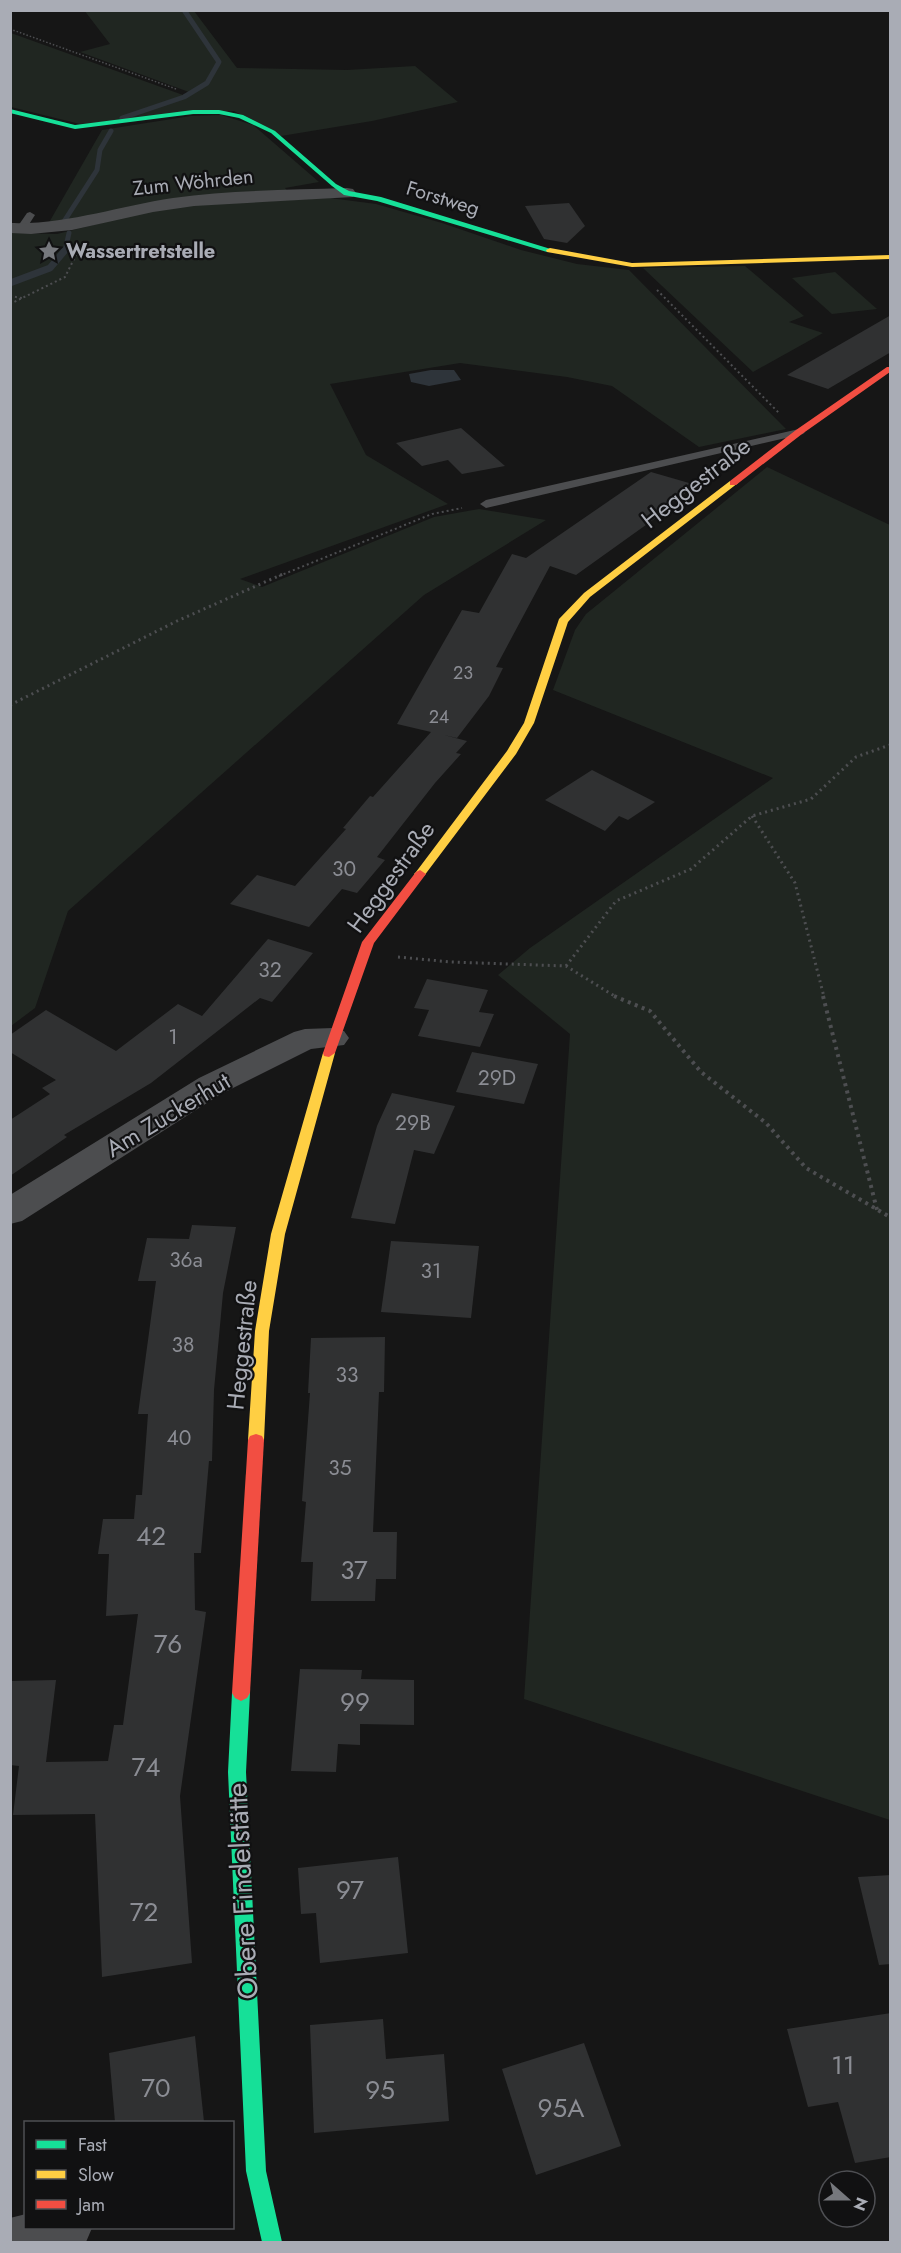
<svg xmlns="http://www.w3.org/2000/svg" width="901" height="2253" font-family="Jost,sans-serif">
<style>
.green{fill:#202621}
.water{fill:#2e343a}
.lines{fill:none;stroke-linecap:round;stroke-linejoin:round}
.stream-far1{stroke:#2e343a;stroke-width:5}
.stream{stroke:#2e343a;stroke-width:7}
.building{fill:#303132}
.path-far3{stroke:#4d4e51;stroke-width:1.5;stroke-dasharray:1.5 2;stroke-linecap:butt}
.path-far2{stroke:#4d4e51;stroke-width:2;stroke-dasharray:2 3;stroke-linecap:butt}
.path-far1{stroke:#4d4e51;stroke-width:3;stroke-dasharray:2 4;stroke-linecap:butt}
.path{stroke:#4d4e51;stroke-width:4;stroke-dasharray:3 4.5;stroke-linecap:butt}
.lane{fill:#4c4d4f;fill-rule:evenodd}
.street{fill:#4c4d4f;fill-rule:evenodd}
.fast{fill:#16e098;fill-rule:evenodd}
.slow{fill:#ffcf43;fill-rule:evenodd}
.jam{fill:#f24e42;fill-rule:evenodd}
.labels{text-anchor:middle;stroke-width:4.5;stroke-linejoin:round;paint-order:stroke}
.far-number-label{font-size:18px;fill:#8b8d94}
.far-street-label{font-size:20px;fill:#a9acb5;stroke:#111112}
.far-poi-label{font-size:20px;font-weight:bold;fill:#a9acb5;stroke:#111112;text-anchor:start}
.number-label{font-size:21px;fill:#8b8d94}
.street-label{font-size:24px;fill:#a9acb5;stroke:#111112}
.near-number-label{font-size:26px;fill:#8b8d94}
.near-street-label{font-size:28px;fill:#a9acb5;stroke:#111112}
</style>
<rect width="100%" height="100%" fill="#161616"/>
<!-- green -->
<g class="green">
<path d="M 84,10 L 194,11 L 237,68 L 347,70 L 415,66 L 458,102 L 372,121 L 281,136 L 234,111 L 80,124 L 11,107 L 11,33 L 183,95 L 189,92 L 80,52 L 110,44 Z"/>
<path d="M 221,115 L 253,125 L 319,182 L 285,188 L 289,193 L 47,226 L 102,130 L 191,116 Z"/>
<path d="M 330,198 L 376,204 L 442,223 L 521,250 L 577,264 L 629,270 L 786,429 L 699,447 L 612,386 L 567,377 L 460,363 L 330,384 L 366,455 L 448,504 L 240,579 L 262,587 L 434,517 L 479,509 L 546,520 L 424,595 L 68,911 L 35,1008 L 11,1026 L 11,233 L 57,234 L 146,212 L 197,205 Z"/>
<path d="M 745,266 L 804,316 L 789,322 L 823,333 L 753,372 L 643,268 Z"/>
<path d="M 835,272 L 877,309 L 832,314 L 792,278 Z"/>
<path d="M 767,467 L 890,525 L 890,1820 L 524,1699 L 570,1034 L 498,975 L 530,948 L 773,778 L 553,690 L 575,630 L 586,614 Z"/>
</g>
<!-- water -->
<path class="water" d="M 431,370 L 454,370 L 461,380 L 429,386 L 411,382 L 409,374 Z"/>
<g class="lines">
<!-- stream-far1 -->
<g class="stream-far1">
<path d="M 122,118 L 184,97 L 207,83 L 219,62 L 184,10"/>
<path d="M 63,223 L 97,170 L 100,150 L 111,131"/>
<path d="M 65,251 L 69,233"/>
</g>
<!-- stream -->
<path class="stream" d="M 10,283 L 50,268 L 66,249"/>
</g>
<!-- building -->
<g class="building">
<path d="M 569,203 L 585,226 L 567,243 L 544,239 L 525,206 Z"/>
<path d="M 891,315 L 891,352 L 828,389 L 787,375 Z"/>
<path d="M 461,428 L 505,466 L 462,474 L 448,460 L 422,466 L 396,443 Z"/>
<path d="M 651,472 L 696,485 L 661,511 L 664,512 L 576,575 L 550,566 L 496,667 L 503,668 L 489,696 L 457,738 L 444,735 L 467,741 L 456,753 L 461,754 L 435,783 L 377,857 L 385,860 L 357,893 L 342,889 L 309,927 L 230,904 L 257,875 L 295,886 L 346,829 L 343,828 L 370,796 L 373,797 L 431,732 L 397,724 L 462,610 L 479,613 L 512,554 L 526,558 Z"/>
<path d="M 592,770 L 655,802 L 628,820 L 619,816 L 605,831 L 545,800 Z"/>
<path d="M 268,939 L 313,953 L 272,1002 L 260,998 L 151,1083 L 64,1135 L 67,1137 L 10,1176 L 10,1120 L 50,1094 L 42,1088 L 56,1080 L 10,1052 L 10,1035 L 46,1010 L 116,1051 L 178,1004 L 202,1016 Z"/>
<path d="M 427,979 L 488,990 L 479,1012 L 494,1014 L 480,1047 L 418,1036 L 429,1010 L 414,1008 Z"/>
<path d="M 472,1052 L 538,1064 L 524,1104 L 456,1092 Z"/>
<path d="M 392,1093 L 455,1106 L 434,1154 L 414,1150 L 395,1224 L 351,1218 L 377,1126 Z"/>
<path d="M 192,1225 L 236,1227 L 223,1293 L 214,1390 L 212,1461 L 209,1461 L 201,1553 L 194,1553 L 195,1610 L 206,1612 L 180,1796 L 192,1963 L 102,1977 L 95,1814 L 13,1815 L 19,1766 L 10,1765 L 10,1681 L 56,1680 L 46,1762 L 108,1761 L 114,1725 L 123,1725 L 138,1614 L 106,1616 L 109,1554 L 98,1554 L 103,1519 L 134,1519 L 136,1495 L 142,1495 L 148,1414 L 138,1414 L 156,1281 L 138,1281 L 147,1238 L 189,1239 Z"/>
<path d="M 391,1241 L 479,1246 L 471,1318 L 381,1312 Z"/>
<path d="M 385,1337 L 384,1392 L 379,1392 L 373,1532 L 397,1532 L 396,1579 L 376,1579 L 375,1601 L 311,1601 L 313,1562 L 301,1562 L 306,1502 L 302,1501 L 310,1393 L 308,1393 L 311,1338 Z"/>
<path d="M 300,1669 L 362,1670 L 361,1679 L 414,1680 L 414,1725 L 360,1724 L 360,1745 L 338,1744 L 336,1772 L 291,1771 Z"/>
<path d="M 398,1857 L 408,1953 L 320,1963 L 316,1913 L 301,1914 L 298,1868 Z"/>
<path d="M 891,1875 L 891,1964 L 879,1965 L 858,1877 Z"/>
<path d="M 891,2013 L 891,2157 L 855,2163 L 838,2102 L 808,2107 L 787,2029 Z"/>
<path d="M 383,2019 L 386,2059 L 444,2054 L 449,2121 L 314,2133 L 310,2025 Z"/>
<path d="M 195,2036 L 204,2122 L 115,2122 L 109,2053 Z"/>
<path d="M 584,2043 L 621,2146 L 536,2175 L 502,2069 Z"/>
</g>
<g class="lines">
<!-- path-far3 -->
<g class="path-far3">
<path d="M 10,29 L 176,89"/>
<path d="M 78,251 L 81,246"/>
</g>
<!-- path-far2 -->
<g class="path-far2">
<path d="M 657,290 L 779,413"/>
<path d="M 10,296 L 22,298"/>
<path d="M 10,304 L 65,277 L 79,249"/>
<path d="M 279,576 L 432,514 L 462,508"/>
</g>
<!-- path-far1 -->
<g class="path-far1">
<path d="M 10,705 L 177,621 L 283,574"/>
<path d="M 752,816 L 795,883 L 824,997"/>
<path d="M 398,957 L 451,962 L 566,966 L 616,997"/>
<path d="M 566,966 L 616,901 L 691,869 L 752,816 L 811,799 L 856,757 L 890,745"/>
</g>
<!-- path -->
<g class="path">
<path d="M 614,996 L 650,1011 L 701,1072 L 766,1123 L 806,1168 L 890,1217"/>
<path d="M 823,996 L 877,1210"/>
</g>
<!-- lane -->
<g class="lane">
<path d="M 30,212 L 35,215 L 26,229 L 18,231 L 16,229 L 27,213 Z"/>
<path d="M 799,429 L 805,432 L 803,434 L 486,508 L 480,504 L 486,500 Z"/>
</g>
<!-- street -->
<g class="street">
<path d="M 347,188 L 353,189 L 356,193 L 353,197 L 194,206 L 153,212 L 72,230 L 31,234 L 10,233 L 10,223 C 67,225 118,206 173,198 C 230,190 289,190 347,188 Z"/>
<path d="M 333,1028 L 344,1031 L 349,1038 L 344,1045 L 311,1049 L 221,1094 L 22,1221 L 10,1224 L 10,1195 L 199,1078 L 294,1032 L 305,1029 Z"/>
<path d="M 26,2214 L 26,2228 L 92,2228 L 86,2242 L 10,2242 L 10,2218 Z"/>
</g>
<!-- fast -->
<g class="fast">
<path d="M 10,109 L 75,125 L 193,110 L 219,110 L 243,115 L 275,131 L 336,184 L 349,191 L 381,197 L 554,250 L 547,252 L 377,201 L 344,195 L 332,186 L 271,133 L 239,118 L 219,114 L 193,114 L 75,129 L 10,113 Z"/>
<path d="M 241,1685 L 247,1688 L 250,1693 L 246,1772 L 266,2171 L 282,2242 L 262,2242 L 246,2171 L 228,1772 L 232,1693 L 235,1688 Z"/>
</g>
<!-- slow -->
<g class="slow">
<path d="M 550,248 L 632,263 L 890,255 L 890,259 L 632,267 L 547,252 L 546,250 Z"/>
<path d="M 730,481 L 738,483 L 590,597 L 568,622 L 534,723 L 516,754 L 424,876 L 416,876 L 414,874 L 416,872 L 507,751 L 524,723 L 559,619 L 584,593 Z"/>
<path d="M 329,1049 L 335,1053 L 285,1234 L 269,1331 L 264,1440 L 262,1444 L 256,1446 L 250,1444 L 248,1440 L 255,1331 L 271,1234 L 323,1053 Z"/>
</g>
<!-- jam -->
<g class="jam">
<path d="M 887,367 L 890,367 L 890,372 L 802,434 L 736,485 L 730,485 L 730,481 L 796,430 Z"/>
<path d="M 420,870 L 426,874 L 374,943 L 335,1053 L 329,1057 L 324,1056 L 323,1053 L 362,942 L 416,872 Z"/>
<path d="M 256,1434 L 262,1436 L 264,1440 L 250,1693 L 247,1698 L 241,1701 L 235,1698 L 232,1693 L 248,1440 L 250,1436 Z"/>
</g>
</g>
<!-- icons -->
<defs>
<symbol id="sight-bare" viewBox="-9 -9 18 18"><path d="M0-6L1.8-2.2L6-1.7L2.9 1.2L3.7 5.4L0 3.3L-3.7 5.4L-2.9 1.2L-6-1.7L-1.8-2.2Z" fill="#76787d" stroke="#111112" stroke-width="2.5" paint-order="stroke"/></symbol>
</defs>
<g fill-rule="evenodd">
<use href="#sight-bare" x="34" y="236" width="30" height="30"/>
</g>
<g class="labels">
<!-- far-number labels -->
<g class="far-number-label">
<text x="463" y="679">23</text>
<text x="439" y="723">24</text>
</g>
<!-- far-street labels -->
<g class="far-street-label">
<text transform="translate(193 182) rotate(-6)" y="7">Zum Wöhrden</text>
<text transform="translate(443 198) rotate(17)" y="7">Forstweg</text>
</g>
<!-- far-poi labels -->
<g class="far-poi-label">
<text x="66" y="258">Wassertretstelle</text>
</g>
<!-- number labels -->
<g class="number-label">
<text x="344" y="876">30</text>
<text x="270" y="977">32</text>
<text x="173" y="1044">1</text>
<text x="497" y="1085">29D</text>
<text x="413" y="1130">29B</text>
<text x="186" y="1267">36a</text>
<text x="431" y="1278">31</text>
<text x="183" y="1352">38</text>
<text x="347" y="1382">33</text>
<text x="179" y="1445">40</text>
<text x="340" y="1475">35</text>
</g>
<!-- street labels -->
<g class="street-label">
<text transform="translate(696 483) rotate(-38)" y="8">Heggestraße</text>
<text transform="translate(391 877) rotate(-54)" y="8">Heggestraße</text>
<text transform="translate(168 1115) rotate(-31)" y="8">Am Zuckerhut</text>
<text transform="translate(242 1345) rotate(-84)" y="8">Heggestraße</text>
</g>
<!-- near-number labels -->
<g class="near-number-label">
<text x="151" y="1545">42</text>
<text x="354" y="1579">37</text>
<text x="168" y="1653">76</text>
<text x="355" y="1711">99</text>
<text x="146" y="1776">74</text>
<text x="350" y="1899">97</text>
<text x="144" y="1921">72</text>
<text x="843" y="2074">11</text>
<text x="156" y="2097">70</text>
<text x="380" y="2099">95</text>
<text x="561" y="2117">95A</text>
</g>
<!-- near-street labels -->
<g class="near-street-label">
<text transform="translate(242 1891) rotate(-93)" y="10">Obere Findelstätte</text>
</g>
</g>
<!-- border -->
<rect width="901" height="2253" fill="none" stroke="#a9acb5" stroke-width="24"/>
<!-- legend -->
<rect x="24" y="2121" width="210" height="108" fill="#111112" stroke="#4e4f53" stroke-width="1.5"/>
<rect x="36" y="2140" width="30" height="9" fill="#16e098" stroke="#4e4f53" stroke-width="1.5"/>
<text x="78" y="2151" font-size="18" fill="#a9acb5">Fast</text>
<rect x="36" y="2170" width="30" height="9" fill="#ffcf43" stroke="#4e4f53" stroke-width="1.5"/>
<text x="78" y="2181" font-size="18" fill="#a9acb5">Slow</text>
<rect x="36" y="2200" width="30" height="9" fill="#f24e42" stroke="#4e4f53" stroke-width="1.5"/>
<text x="78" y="2211" font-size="18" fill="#a9acb5">Jam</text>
<!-- north arrow -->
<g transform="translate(847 2199) rotate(111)"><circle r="28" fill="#111112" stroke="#4e4f53" stroke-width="1.5"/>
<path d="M0-4.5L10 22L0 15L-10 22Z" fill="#76787d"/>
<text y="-9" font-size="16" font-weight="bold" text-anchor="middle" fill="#a9acb5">N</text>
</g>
</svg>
